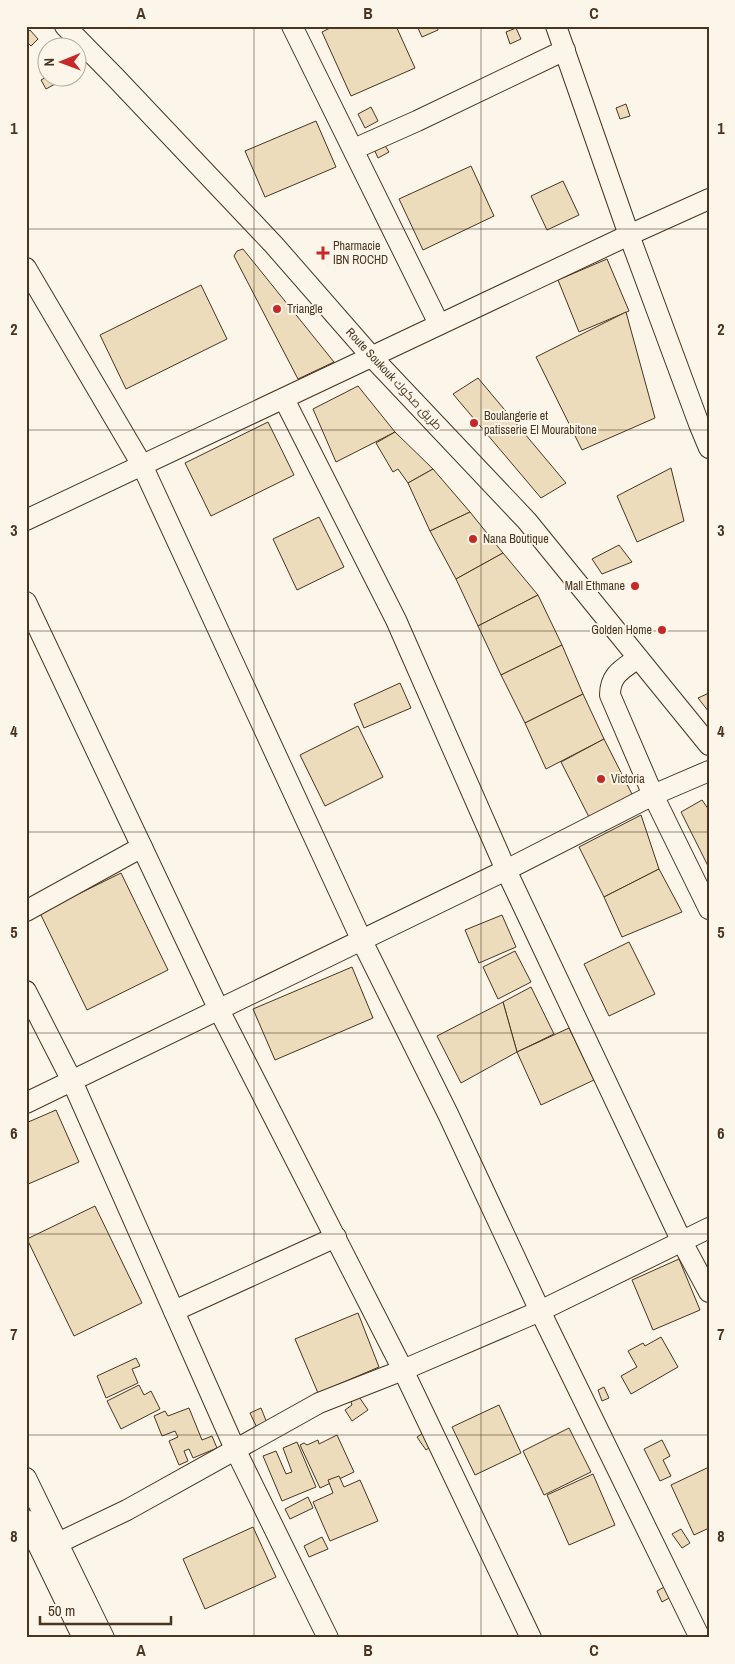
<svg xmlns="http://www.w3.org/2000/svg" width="735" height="1664" font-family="'Archivo Narrow',Cairo,sans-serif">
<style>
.building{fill:#ecdcbc;stroke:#4a3520}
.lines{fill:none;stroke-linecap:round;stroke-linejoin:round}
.minor-casing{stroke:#4a3520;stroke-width:22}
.minor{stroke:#fbf6e9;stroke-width:20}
.grid{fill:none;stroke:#4a3520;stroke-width:1;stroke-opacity:0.55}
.poi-dot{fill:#c62828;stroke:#fbf6e9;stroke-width:2}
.labels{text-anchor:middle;stroke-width:4;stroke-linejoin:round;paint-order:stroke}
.poi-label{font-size:12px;fill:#4a3520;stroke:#fbf6e9;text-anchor:start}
.street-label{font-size:12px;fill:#4a3520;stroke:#fbf6e9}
.neatline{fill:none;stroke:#4a3520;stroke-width:2}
.grid-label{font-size:16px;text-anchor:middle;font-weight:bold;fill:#4a3520}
</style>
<rect width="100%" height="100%" fill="#fbf6e9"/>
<!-- building -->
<g class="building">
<path d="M 334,26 L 396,26 L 415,68 L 351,96 L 322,32 Z"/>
<path d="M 417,26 L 437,26 L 438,30 L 422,37 Z"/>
<path d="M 516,28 L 521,39 L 510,44 L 506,32 Z"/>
<path d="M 30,30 L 38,39 L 31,46 L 26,41 L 26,34 Z"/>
<path d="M 48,76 L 48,78 L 66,78 L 46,89 L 41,80 Z"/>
<path d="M 626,104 L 630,116 L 620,119 L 616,108 Z"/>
<path d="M 371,107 L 378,121 L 365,128 L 358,114 Z"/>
<path d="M 316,121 L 336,167 L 265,197 L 245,151 Z"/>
<path d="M 384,144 L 389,152 L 378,158 L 374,149 Z"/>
<path d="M 471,166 L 494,216 L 423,250 L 399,199 Z"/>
<path d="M 563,181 L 579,215 L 547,230 L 531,196 Z"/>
<path d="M 243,249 L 334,362 L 298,379 L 234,256 L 237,251 Z"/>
<path d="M 607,259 L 629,311 L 579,332 L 558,280 Z"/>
<path d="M 201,285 L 227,339 L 126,389 L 100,335 Z"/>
<path d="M 626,312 L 655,418 L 582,450 L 536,357 Z"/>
<path d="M 478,378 L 566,483 L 541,498 L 453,394 Z"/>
<path d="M 358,386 L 395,432 L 336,462 L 313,409 Z"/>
<path d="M 268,422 L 294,475 L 211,516 L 185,463 Z"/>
<path d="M 395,432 L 433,469 L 408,483 L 398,469 L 393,472 L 376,443 Z"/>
<path d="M 671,468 L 684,521 L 637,542 L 617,496 Z"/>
<path d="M 433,469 L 470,512 L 430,531 L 408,483 Z"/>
<path d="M 470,512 L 503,553 L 456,579 L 430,531 Z"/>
<path d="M 319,517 L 344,567 L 297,590 L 273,539 Z"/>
<path d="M 619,545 L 632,562 L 602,574 L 592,559 Z"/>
<path d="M 503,553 L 538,595 L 478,626 L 456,579 Z"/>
<path d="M 538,595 L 562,645 L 501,675 L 478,626 Z"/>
<path d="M 562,645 L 583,694 L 525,723 L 501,675 Z"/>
<path d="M 400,683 L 411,708 L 364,728 L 354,704 Z"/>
<path d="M 709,693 L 709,712 L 698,698 Z"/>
<path d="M 583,694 L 604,739 L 546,769 L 525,723 Z"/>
<path d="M 358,726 L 383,777 L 325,806 L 300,755 Z"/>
<path d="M 604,739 L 634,798 L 591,821 L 561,762 Z"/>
<path d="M 702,800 L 709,810 L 709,868 L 681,812 Z"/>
<path d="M 641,815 L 659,869 L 604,897 L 579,847 Z"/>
<path d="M 659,869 L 682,912 L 622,937 L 604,897 Z"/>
<path d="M 121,873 L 168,970 L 87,1010 L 40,913 Z"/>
<path d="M 502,915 L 516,947 L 479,963 L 465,930 Z"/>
<path d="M 629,942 L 655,994 L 609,1016 L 584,964 Z"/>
<path d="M 515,951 L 531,982 L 498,999 L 483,967 Z"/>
<path d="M 352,967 L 373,1018 L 275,1060 L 253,1009 Z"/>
<path d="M 531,987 L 554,1034 L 517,1052 L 503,1002 Z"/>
<path d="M 503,1002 L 517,1052 L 461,1083 L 437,1036 Z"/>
<path d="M 569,1028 L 594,1080 L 541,1105 L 517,1052 Z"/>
<path d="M 56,1110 L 79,1162 L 26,1185 L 26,1123 Z"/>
<path d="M 95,1206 L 142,1303 L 74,1336 L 27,1239 Z"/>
<path d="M 679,1259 L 700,1310 L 653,1330 L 632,1280 Z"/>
<path d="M 358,1313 L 379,1367 L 318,1393 L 295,1339 Z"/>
<path d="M 661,1337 L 678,1367 L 631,1394 L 621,1376 L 637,1367 L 628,1351 L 643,1343 L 645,1346 Z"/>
<path d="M 136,1358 L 140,1366 L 132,1369 L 138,1383 L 106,1398 L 97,1376 Z"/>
<path d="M 139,1385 L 144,1395 L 151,1391 L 160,1409 L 121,1429 L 107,1401 Z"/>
<path d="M 604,1387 L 609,1398 L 602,1401 L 598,1390 Z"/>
<path d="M 357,1394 L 368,1410 L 352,1421 L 345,1410 L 352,1405 L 350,1399 Z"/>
<path d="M 499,1405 L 521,1453 L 475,1475 L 452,1427 Z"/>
<path d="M 189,1408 L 202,1440 L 212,1436 L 217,1448 L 193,1458 L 189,1449 L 184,1451 L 188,1461 L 179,1465 L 169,1441 L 178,1437 L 175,1431 L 162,1436 L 154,1416 L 165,1411 L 168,1416 Z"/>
<path d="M 261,1408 L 267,1423 L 257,1428 L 250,1413 Z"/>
<path d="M 569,1428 L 591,1472 L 544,1495 L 523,1451 Z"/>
<path d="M 425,1432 L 433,1445 L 426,1450 L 417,1437 Z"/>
<path d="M 337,1435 L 354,1472 L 320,1488 L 300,1445 L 304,1443 L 307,1445 L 318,1440 L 319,1444 Z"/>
<path d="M 662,1440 L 670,1456 L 663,1460 L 671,1476 L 660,1481 L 644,1449 Z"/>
<path d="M 297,1442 L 316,1487 L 282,1501 L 263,1456 L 276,1451 L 286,1474 L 292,1472 L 283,1448 Z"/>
<path d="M 709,1467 L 709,1528 L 694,1535 L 671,1485 Z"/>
<path d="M 593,1474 L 615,1525 L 569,1545 L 547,1495 Z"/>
<path d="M 339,1476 L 344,1487 L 360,1480 L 378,1521 L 330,1541 L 313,1502 L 333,1493 L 328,1480 Z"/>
<path d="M 308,1497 L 313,1508 L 290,1519 L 285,1509 Z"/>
<path d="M 253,1527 L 276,1577 L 205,1609 L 183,1559 Z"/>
<path d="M 681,1529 L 690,1543 L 682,1548 L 672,1534 Z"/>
<path d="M 322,1537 L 328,1549 L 309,1557 L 304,1546 Z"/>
<path d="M 666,1586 L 671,1597 L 662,1602 L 657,1591 Z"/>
</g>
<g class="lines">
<defs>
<g id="minor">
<path d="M 65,26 L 115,77 L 274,245 L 371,356 L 527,521 L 709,745"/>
<path d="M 292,26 L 439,324"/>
<path d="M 556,26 L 629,235 L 699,424 L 709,448"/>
<path d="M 354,149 L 417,121 L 565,50"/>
<path d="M 26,268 L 142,465 L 362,941 L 448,1114 L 540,1311 L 700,1638"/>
<path d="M 284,399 L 396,620 L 506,870 L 682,1242 L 709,1292"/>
<path d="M 26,520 L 629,235 L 709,199"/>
<path d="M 26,602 L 219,1010 L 403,1370 L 531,1638"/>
<path d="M 638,658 C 623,669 610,674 610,695 L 653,795 L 709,909"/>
<path d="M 26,911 L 142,847"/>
<path d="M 26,991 L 72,1081 L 235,1449 L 328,1638"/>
<path d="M 26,1103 L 506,870 L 653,795 L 709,771"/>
<path d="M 174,1311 L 336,1237"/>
<path d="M 26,1478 L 104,1638"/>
<path d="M 26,1520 L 83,1638"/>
<path d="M 58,1543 L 127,1510 L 319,1403 L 403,1370 L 540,1311 L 709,1228"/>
</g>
</defs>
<!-- minor casing -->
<use href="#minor" class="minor-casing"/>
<!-- minor -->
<use href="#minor" class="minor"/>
</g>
<!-- grid -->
<path class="grid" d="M 254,26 L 254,1638M 481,26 L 481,1638M 26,229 L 709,229M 26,430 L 709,430M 26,631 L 709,631M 26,832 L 709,832M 26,1033 L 709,1033M 26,1234 L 709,1234M 26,1435 L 709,1435"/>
<!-- markers -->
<g class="poi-dot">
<path d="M320.5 245.5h5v5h5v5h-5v5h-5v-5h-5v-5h5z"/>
<circle cx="277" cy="309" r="5"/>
<circle cx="474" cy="423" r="5"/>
<circle cx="473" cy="539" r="5"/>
<circle cx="635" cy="586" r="5"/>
<circle cx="662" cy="630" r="5"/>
<circle cx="601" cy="779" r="5"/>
</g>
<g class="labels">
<!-- poi labels -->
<g class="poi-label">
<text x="333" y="250">Pharmacie<tspan x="333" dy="14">IBN ROCHD</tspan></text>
<text x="287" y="313">Triangle</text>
<text x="484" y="420">Boulangerie et<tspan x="484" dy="14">patisserie El Mourabitone</tspan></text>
<text x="483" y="543">Nana Boutique</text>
<text x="625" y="590" text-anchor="end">Mall Ethmane</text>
<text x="652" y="634" text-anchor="end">Golden Home</text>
<text x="611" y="783">Victoria</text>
</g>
<!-- street labels -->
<g class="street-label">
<text transform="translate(394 379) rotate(47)" y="4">Route Soukouk طريق صكوك</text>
</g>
</g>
<!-- border -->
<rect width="735" height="1664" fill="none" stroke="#fbf6e9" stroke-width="55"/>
<!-- north arrow -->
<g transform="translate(62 62) rotate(269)"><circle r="24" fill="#fbf6e9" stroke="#b4a999"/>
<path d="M0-4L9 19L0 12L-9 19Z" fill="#c62828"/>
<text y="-8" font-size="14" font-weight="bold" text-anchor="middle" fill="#4a3520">N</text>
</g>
<!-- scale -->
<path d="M40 1616v8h131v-8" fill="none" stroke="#4a3520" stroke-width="2.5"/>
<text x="48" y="1616" font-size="15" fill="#4a3520" stroke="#fbf6e9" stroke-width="4" paint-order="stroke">50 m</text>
<rect x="28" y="28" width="680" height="1608" class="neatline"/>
<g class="grid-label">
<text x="141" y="19">A</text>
<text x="368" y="19">B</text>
<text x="594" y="19">C</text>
<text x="14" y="134">1</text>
<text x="721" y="134">1</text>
<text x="14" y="335">2</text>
<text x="721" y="335">2</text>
<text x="14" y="536">3</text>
<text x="721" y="536">3</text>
<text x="14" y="737">4</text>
<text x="721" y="737">4</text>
<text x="14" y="938">5</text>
<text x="721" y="938">5</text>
<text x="14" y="1139">6</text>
<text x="721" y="1139">6</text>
<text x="14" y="1340">7</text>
<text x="721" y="1340">7</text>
<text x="14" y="1542">8</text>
<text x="721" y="1542">8</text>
<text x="141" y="1656">A</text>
<text x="368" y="1656">B</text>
<text x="594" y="1656">C</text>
</g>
</svg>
